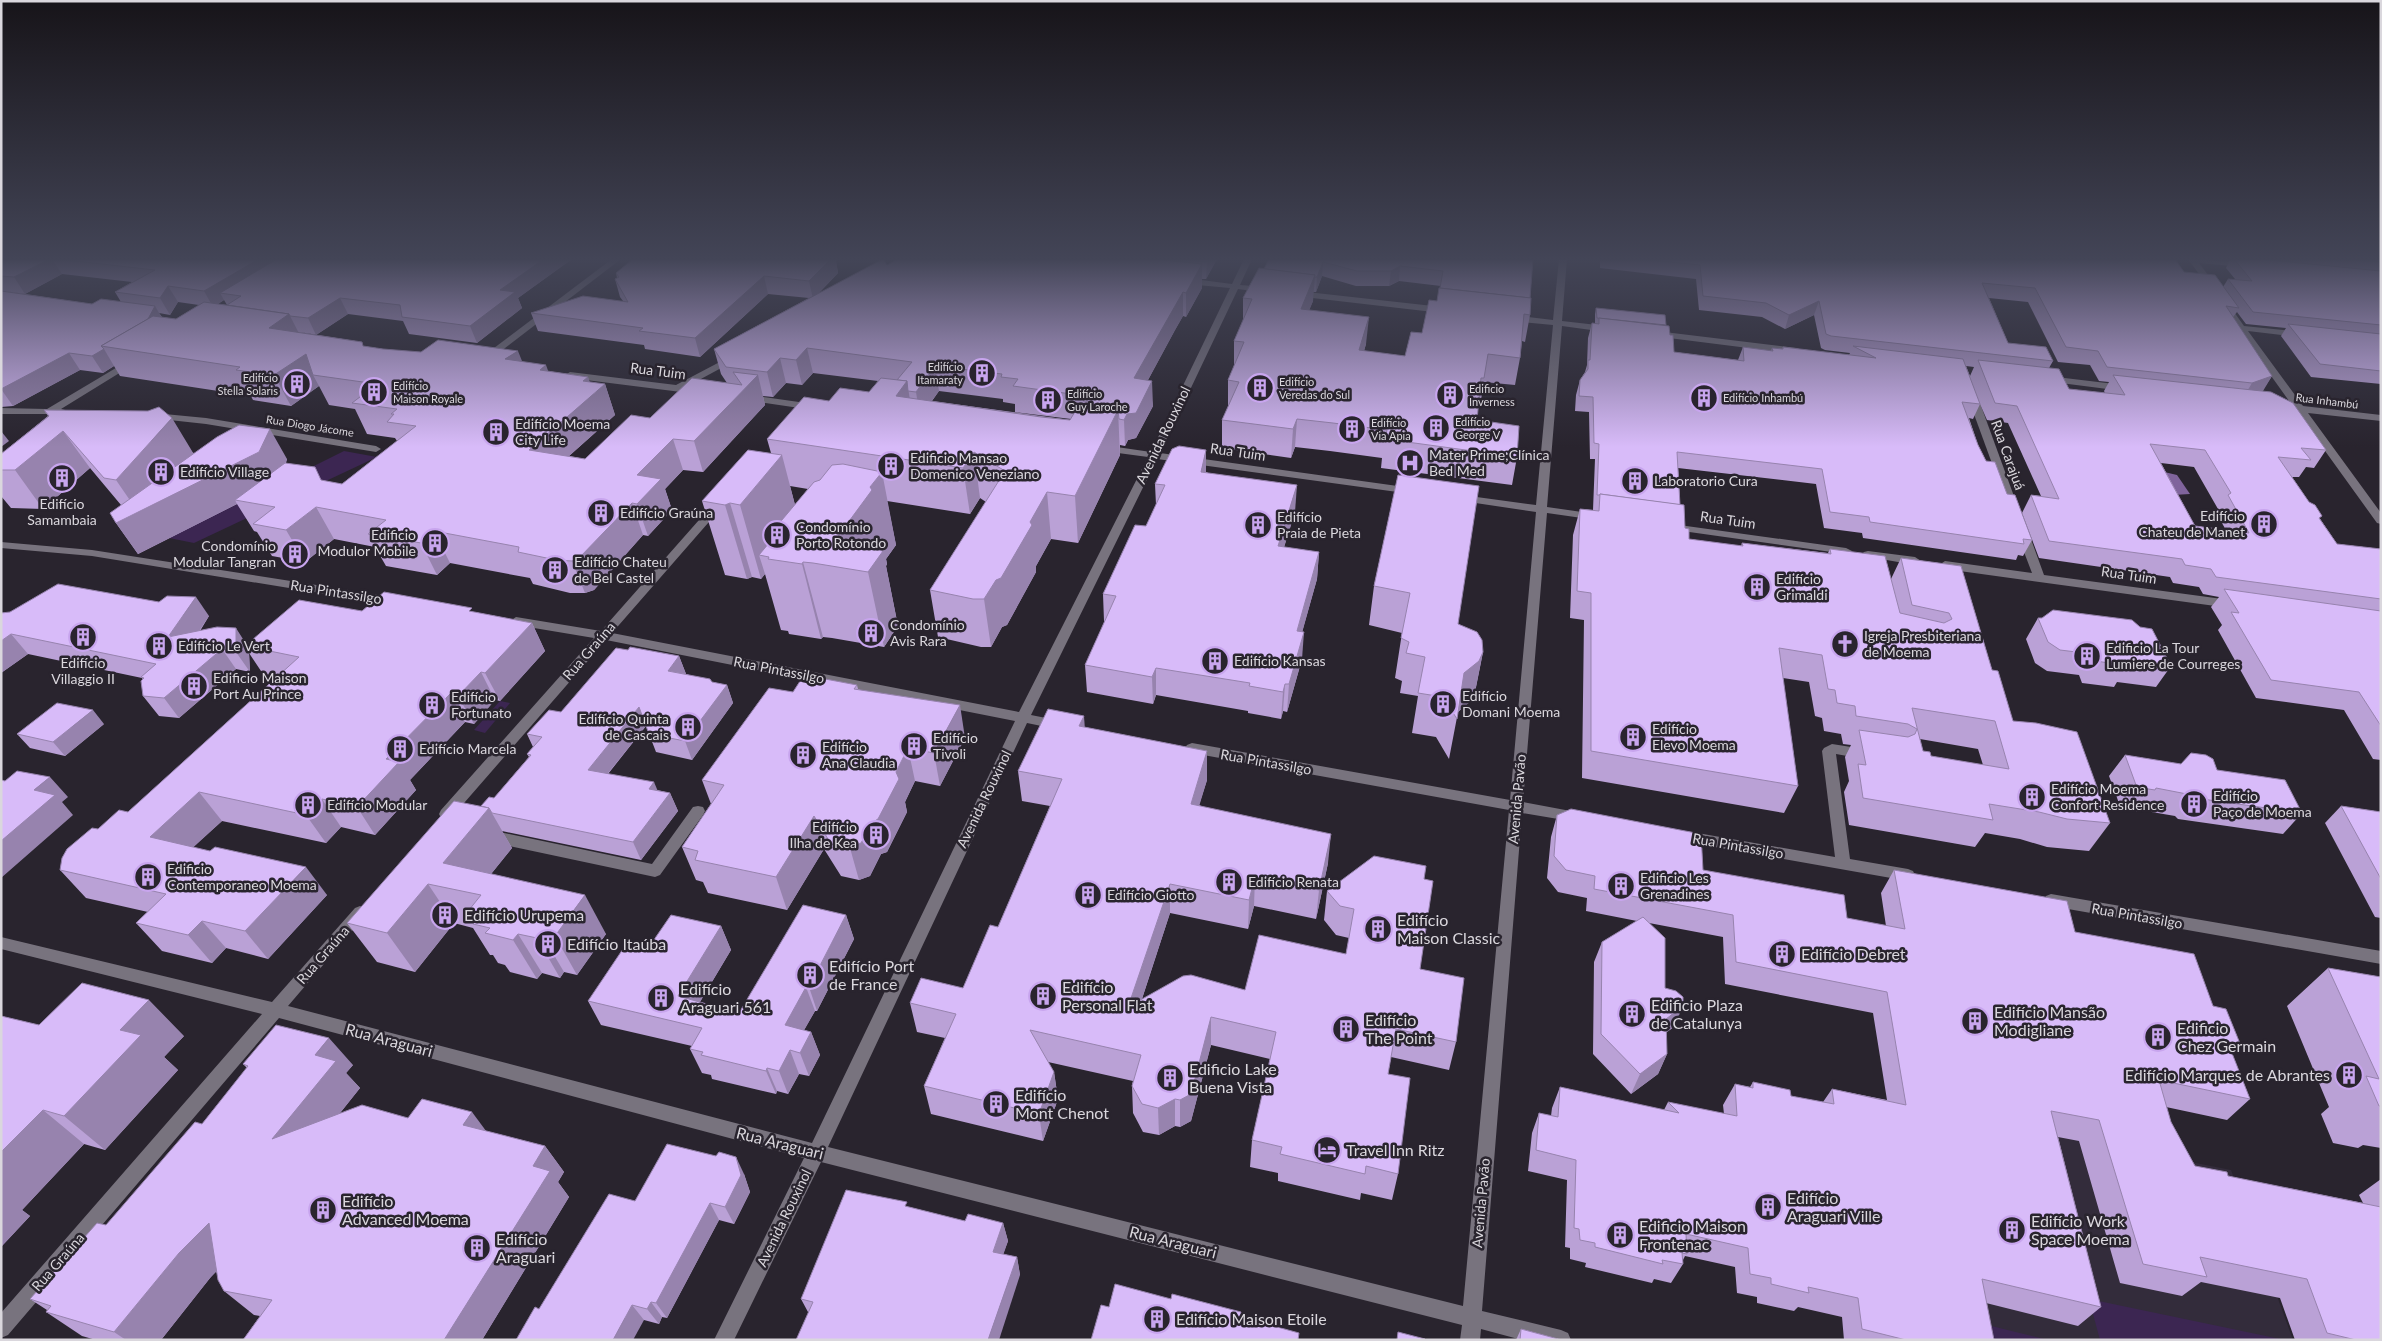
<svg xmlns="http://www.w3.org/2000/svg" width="2382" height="1341" font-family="Lato,sans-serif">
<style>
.built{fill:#332c3b}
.green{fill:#3c2652}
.water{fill:#80649c}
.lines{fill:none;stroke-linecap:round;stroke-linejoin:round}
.minor{fill:#78737e;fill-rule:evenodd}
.wall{fill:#baa1d6;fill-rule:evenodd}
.shaded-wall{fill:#9783ae}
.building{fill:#d8bbf9;stroke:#9783ae;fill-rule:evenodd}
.labels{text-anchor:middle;stroke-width:5;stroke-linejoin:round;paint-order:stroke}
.far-poi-label{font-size:11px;fill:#dad7dd;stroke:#29242e;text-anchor:start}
.far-street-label{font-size:11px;fill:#dad7dd;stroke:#29242e}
.street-label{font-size:14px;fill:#dad7dd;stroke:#29242e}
.poi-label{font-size:14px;fill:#dad7dd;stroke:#29242e;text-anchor:start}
.near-poi-label{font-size:16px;fill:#dad7dd;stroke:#29242e;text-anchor:start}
.near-street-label{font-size:16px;fill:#dad7dd;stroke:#29242e}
</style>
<rect width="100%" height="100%" fill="#29242e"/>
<!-- built -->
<path class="built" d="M 1929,1110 L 2231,1170 L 2293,1340 L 1970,1340 Z"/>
<!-- green -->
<g class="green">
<path d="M 344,451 L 377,457 L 194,543 L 169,538 Z"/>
<path d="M 500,701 L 510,703 L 485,733 L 474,730 Z"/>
<path d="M 2089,1299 L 2285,1340 L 2100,1340 Z"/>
<path d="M 1967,1320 L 2048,1340 L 1970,1340 Z"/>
</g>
<!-- water -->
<path class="water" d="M 2160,471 L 2177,475 L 2190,494 L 2173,495 Z"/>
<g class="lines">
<!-- minor -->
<g class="minor">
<path d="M 612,259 L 621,259 L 488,361 L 482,361 L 482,357 Z"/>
<path d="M 1244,259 L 1252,259 L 1240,285 L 1266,287 L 1270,290 L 1266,293 L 1238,289 L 1160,453 L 1412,488 L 1417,491 L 1412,494 L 1157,459 L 1031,715 L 1061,721 L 1063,724 L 1061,727 L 1056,729 L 1027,723 L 828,1147 L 1463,1306 L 1509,810 L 1192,753 L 1187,751 L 1185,748 L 1187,745 L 1192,743 L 1510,800 L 1536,512 L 1462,501 L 1457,498 L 1462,495 L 1536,505 L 1553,325 L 1512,321 L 1508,318 L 1512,315 L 1553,320 L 1559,259 L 1567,259 L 1562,321 L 1606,326 L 1610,329 L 1606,332 L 1562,326 L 1547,507 L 1596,514 L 1601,517 L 1596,520 L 1547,513 L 1523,802 L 1576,812 L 1581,813 L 1583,817 L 1581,821 L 1576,822 L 1522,813 L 1482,1311 L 1561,1330 L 1568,1333 L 1571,1340 L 1522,1340 L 1481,1329 L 1480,1340 L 1460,1340 L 1462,1325 L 821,1162 L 734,1340 L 714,1340 L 804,1158 L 279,1018 L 8,1335 L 1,1338 L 1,1313 L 262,1014 L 1,949 L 1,937 L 272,1002 L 355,908 L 360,906 L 365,908 L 368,912 L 365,916 L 288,1006 L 812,1143 L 1015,721 L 606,640 L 451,818 L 446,819 L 441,818 L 439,814 L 441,810 L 594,638 L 516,625 L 510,621 L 516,617 L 601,631 L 714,503 L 722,503 L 723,505 L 722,507 L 612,633 L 1019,712 L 1148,457 L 1103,451 L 1098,448 L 1103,445 L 1151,452 L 1230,288 L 1186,284 L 1182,281 L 1186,278 L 1232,284 Z"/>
<path d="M 2188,259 L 2243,263 L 2247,265 L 2243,267 L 2199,263 L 2217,287 L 2213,290 L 2210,289 Z"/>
<path d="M 1298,291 L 1442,307 L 1446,310 L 1442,313 L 1295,296 L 1295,292 Z"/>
<path d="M 2221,302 L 2227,302 L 2244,326 L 2302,332 L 2304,334 L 2299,337 L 2248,331 L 2303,406 L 2381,415 L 2381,421 L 2308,413 L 2381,513 L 2381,524 L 2377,523 L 2297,412 L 2278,409 L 2278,405 L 2292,405 L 2221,306 Z"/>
<path d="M 1656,331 L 1797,348 L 1802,351 L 1797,354 L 1653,336 L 1651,334 Z"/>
<path d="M 733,355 L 738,358 L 736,360 L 686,387 L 700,389 L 700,393 L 697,394 L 570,378 L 565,375 L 570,372 L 676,385 Z"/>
<path d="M 131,359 L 134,360 L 134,364 L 61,409 L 65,410 L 65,414 L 1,414 L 1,408 L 47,409 Z"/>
<path d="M 2048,376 L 2123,385 L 2128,388 L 2123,391 L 2045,381 L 2045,377 Z"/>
<path d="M 1972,392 L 1977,395 L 2019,510 L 2018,512 L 2010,512 L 2009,510 L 1967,395 Z"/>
<path d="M 749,395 L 813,404 L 818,407 L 813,410 L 746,400 L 744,398 Z"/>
<path d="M 154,413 L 206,418 L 376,446 L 381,449 L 376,452 L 206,424 L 151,418 L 149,416 Z"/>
<path d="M 1672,524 L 1846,548 L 1852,551 L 1846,554 L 1668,529 L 1666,527 Z"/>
<path d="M 2022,528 L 2028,531 L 2044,575 L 2230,600 L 2236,604 L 2230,608 L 1945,569 L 1939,565 L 1945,561 L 2032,573 L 2016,531 Z"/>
<path d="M 1,542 L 92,550 L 393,597 L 399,601 L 393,605 L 92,556 L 1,548 Z"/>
<path d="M 1868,551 L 1915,557 L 1921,561 L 1915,565 L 1864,556 L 1862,554 L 1864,552 Z"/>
<path d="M 1832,744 L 1864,749 L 1869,751 L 1871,754 L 1869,757 L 1864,759 L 1836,754 L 1850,859 L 1908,869 L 1913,871 L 1915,875 L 1913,879 L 1908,881 L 1681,841 L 1679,837 L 1681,833 L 1686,831 L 1835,857 L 1822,751 L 1824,748 Z"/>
<path d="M 698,806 L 703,807 L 705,811 L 703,815 L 660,875 L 655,877 L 490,842 L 485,840 L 483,836 L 485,832 L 490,830 L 652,864 L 693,807 Z"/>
<path d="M 2051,894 L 2381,951 L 2381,964 L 2051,906 L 2046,904 L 2044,900 L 2046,896 Z"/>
</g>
</g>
<!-- wall -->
<g class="wall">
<path d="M 1,259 L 572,259 L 518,298 L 522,308 L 477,343 L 409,334 L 403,321 L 348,314 L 316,335 L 299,332 L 362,342 L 363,346 L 383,349 L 523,362 L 548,371 L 588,377 L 589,382 L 605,384 L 615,415 L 569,456 L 585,459 L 650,418 L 727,383 L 721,374 L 714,349 L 809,298 L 768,294 L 700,357 L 645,349 L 644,345 L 538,331 L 531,313 L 623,301 L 620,297 L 615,279 L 617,278 L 616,273 L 836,261 L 838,273 L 819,293 L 887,265 L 988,261 L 1074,260 L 1075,259 L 1217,259 L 1206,279 L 1202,279 L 1202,288 L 1186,317 L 1183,316 L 1175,330 L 1148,380 L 1153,406 L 1136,438 L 1128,440 L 1125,446 L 1120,445 L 1120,455 L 1078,543 L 1051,539 L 1036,566 L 1036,572 L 1007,625 L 1002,627 L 991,647 L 981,647 L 938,637 L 930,590 L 986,502 L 980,498 L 970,514 L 887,501 L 896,545 L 886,559 L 887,564 L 886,566 L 898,626 L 884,647 L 832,638 L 823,637 L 821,639 L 789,634 L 788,631 L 781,630 L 765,574 L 761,579 L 752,577 L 747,579 L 725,575 L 702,501 L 771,453 L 767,439 L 829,401 L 869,392 L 878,381 L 813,373 L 802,385 L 786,383 L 773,397 L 763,396 L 765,405 L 703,472 L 683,470 L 665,489 L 672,510 L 648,536 L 643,535 L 594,590 L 585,593 L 570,593 L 533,584 L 530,578 L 450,563 L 437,575 L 386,566 L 375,547 L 334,539 L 305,562 L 272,556 L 257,532 L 254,531 L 237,504 L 138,554 L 116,523 L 121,505 L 90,468 L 43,509 L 11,508 L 1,496 L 1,454 L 48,416 L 44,410 L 194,453 L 287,459 L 286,463 L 323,481 L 342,484 L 397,441 L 395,438 L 367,434 L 355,409 L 329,405 L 319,386 L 291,406 L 253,400 L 251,396 L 120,376 L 114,366 L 103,373 L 80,370 L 13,406 L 1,407 ZM 62,274 L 132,282 L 115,292 L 121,302 L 92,304 L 4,291 L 25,294 ZM 224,300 L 227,305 L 218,304 ZM 178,302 L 199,305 L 176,319 L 162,317 L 159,313 L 170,315 ZM 939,391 L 1003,399 L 1003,402 L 1015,404 L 1015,412 L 1071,419 L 1070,420 L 932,401 ZM 790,486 L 808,489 L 795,505 Z"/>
<path d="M 1269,259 L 1533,259 L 1530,298 L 1530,315 L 1525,342 L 1522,341 L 1520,358 L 1515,385 L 1484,382 L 1480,406 L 1478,406 L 1477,420 L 1517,457 L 1512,485 L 1381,468 L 1382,458 L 1330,451 L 1295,447 L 1291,458 L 1222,448 L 1222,420 L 1228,408 L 1228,380 L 1234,367 L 1234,341 L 1243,321 L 1243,298 L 1264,269 ZM 1322,276 L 1356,286 L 1389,286 L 1399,281 L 1441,286 L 1437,301 L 1422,333 L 1405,356 L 1364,351 L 1366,344 L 1309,310 L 1313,301 L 1313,292 L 1316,292 Z"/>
<path d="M 1600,259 L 2175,259 L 2184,272 L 2223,287 L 2228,279 L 2235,279 L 2226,268 L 2230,260 L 2223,259 L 2381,259 L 2381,384 L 2311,377 L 2281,336 L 2286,328 L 2246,324 L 2237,312 L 2233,317 L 2272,376 L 2262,391 L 2326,450 L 2314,468 L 2306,467 L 2299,477 L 2292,477 L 2337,544 L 2381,549 L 2381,760 L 2373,759 L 2344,710 L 2256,698 L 2218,630 L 2222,625 L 2211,607 L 2219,597 L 2203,594 L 2199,587 L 2173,583 L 2170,577 L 2039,558 L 2022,513 L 2031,495 L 2041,496 L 2008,423 L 1987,420 L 1980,404 L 1973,419 L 1969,418 L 1978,445 L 1986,461 L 2007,494 L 2032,540 L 2023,556 L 2018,555 L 2016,560 L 1863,538 L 1862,533 L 1824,528 L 1816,484 L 1678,468 L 1680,505 L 1685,528 L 1689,539 L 1741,546 L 1742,543 L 1828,553 L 1830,549 L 1891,579 L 1901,558 L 1961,566 L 1992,670 L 2013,721 L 2110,823 L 2089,851 L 2047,847 L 2020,839 L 1985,833 L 1975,847 L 1849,825 L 1844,792 L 1849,781 L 1845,757 L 1851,745 L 1843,744 L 1841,734 L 1824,731 L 1822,718 L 1815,716 L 1809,682 L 1783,678 L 1798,786 L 1784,813 L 1582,778 L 1584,620 L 1570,618 L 1573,535 L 1580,509 L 1593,510 L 1595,459 L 1590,459 L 1589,412 L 1575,411 L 1576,395 L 1580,380 L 1585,372 L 1587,365 L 1588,338 L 1592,323 L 1595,324 L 1595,314 L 1596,308 L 1666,326 L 1670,335 L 1674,352 L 1738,360 L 1743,347 L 1771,351 L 1772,348 L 1782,349 L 1783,347 L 1849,355 L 1850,353 L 1825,350 L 1821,348 L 1814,315 L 1785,329 L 1762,317 L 1699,310 L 1696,279 L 1600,268 ZM 1989,298 L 2028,302 L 2058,362 L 2090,365 L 2099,381 L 2109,382 L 2104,391 L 2105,393 L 2069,389 L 2049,368 L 2053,361 L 2008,343 ZM 1966,366 L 1974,367 L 1970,376 ZM 2161,463 L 2194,467 L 2218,509 L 2216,513 L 2226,530 L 2195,526 ZM 1920,739 L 1978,749 L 1983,765 L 1931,756 L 1923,751 Z"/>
<path d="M 1206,472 L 1295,512 L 1284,547 L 1319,552 L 1317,579 L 1302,632 L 1302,659 L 1287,712 L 1283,711 L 1281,719 L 1248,713 L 1248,711 L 1156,695 L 1153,704 L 1087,692 L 1085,665 L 1105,621 L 1104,621 L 1103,594 L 1146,526 L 1156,505 L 1155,484 Z"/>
<path d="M 1398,475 L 1458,624 L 1483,652 L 1475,692 L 1471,701 L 1458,712 L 1449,759 L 1436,737 L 1412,733 L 1418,696 L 1400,693 L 1402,681 L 1395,678 L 1402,633 L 1369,625 L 1374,586 Z"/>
<path d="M 362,611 L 474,612 L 532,623 L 545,651 L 500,701 L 495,700 L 474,724 L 465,722 L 410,780 L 416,790 L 375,835 L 341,827 L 326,843 L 222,821 L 193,847 L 327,895 L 268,959 L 226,948 L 212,963 L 162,951 L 136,923 L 148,912 L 86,898 L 60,870 L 98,829 L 128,812 L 277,677 L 263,674 L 249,653 L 250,672 L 236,669 L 179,718 L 159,716 L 143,696 L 143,680 L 142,678 L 28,654 L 1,673 L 1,613 L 209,616 L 200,631 L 247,645 Z"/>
<path d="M 2038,618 L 2171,666 L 2156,687 L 2117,682 L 2114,687 L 2082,683 L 2079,675 L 2047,671 L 2035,663 L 2026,639 Z"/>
<path d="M 628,650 L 679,656 L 686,674 L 712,682 L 727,685 L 733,703 L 692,760 L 656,752 L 646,726 L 608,774 L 657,790 L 670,793 L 678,811 L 641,860 L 502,831 L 512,848 L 491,874 L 606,934 L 577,975 L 564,972 L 560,978 L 542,973 L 537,979 L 510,972 L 505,965 L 498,963 L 493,955 L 490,955 L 473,928 L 454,923 L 415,972 L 377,962 L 347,923 L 481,806 L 494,798 L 529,757 L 527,754 L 533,747 L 527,734 L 561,712 Z"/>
<path d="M 857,685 L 858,689 L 965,738 L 940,786 L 915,781 L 905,802 L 907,812 L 887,852 L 881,854 L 870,876 L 859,880 L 841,876 L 824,849 L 787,910 L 708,893 L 703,882 L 696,880 L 682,847 L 711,804 L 702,780 L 793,692 Z"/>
<path d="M 1084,716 L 1084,727 L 1207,751 L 1207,780 L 1199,805 L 1328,863 L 1316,919 L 1254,906 L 1248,929 L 1170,913 L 1142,999 L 1245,990 L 1346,954 L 1349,938 L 1336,935 L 1324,920 L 1327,891 L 1424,879 L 1420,969 L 1456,1042 L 1449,1070 L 1391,1057 L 1388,1074 L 1398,1174 L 1392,1200 L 1361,1193 L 1360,1200 L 1278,1181 L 1278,1173 L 1250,1167 L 1252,1140 L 1270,1059 L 1211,1045 L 1191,1121 L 1180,1127 L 1175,1126 L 1159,1135 L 1143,1132 L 1133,1113 L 1132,1086 L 1133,1081 L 1048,1062 L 1054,1072 L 1058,1099 L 1043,1141 L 931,1114 L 924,1086 L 945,1038 L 917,1032 L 910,1003 L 963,988 L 998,927 L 1050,806 L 1022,801 L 1018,771 Z"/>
<path d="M 104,724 L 65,756 L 30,748 L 17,734 Z"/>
<path d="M 2125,755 L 2217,770 L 2302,813 L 2283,834 L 2178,819 L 2175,816 L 2140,810 L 2139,812 L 2126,809 L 2120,806 L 2109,776 Z"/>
<path d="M 2341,806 L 2381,812 L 2381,918 L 2375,917 L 2325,823 Z"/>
<path d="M 1557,815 L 1703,870 L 1847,918 L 1886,926 L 1881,893 L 1894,870 L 2075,932 L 2213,1006 L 2241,1046 L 2232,1054 L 2250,1099 L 2227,1120 L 2166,1107 L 2171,1122 L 2195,1166 L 2228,1176 L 2363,1203 L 2359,1195 L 2381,1179 L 2381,1340 L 2295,1340 L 2280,1298 L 2201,1282 L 2182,1296 L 2120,1283 L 2079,1141 L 2058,1137 L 2101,1307 L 2078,1326 L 1986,1303 L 1994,1340 L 1844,1340 L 1842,1317 L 1798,1307 L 1794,1311 L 1757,1303 L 1757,1297 L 1737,1293 L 1735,1267 L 1685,1256 L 1683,1260 L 1683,1264 L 1671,1283 L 1654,1279 L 1652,1283 L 1585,1267 L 1586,1263 L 1570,1259 L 1570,1248 L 1565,1247 L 1567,1180 L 1528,1171 L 1532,1133 L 1539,1113 L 1551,1116 L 1552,1108 L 1560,1087 L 1664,1110 L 1668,1102 L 1724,1114 L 1723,1105 L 1735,1084 L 1750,1087 L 1753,1082 L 1791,1096 L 1823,1102 L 1832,1089 L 1887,1100 L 1873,1013 L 1725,984 L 1723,937 L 1649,923 L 1674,1027 L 1666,1032 L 1667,1054 L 1658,1074 L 1631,1094 L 1593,1054 L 1594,962 L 1602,942 L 1637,921 L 1586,911 L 1587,898 L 1558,892 L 1547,878 L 1551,837 Z"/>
<path d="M 846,915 L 854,939 L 817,1011 L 815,1011 L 804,1030 L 811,1032 L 820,1055 L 809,1076 L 799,1074 L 788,1094 L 777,1091 L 776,1094 L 712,1079 L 711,1075 L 702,1073 L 690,1049 L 692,1046 L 601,1025 L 588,1001 L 649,947 L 721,926 L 731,950 L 700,1002 L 739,1013 Z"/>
<path d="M 2328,968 L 2381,977 L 2381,1148 L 2363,1145 L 2358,1148 L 2333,1143 L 2321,1114 L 2329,1107 L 2287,1006 Z"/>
<path d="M 1,1016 L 39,1025 L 184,1036 L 164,1057 L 178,1070 L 105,1150 L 84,1144 L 22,1210 L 30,1216 L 1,1247 Z"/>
<path d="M 243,1064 L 353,1065 L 346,1073 L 360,1088 L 340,1113 L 408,1118 L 486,1131 L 545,1146 L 564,1172 L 558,1182 L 569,1197 L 482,1340 L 243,1340 L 260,1316 L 254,1315 L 224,1291 L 216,1271 L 210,1278 L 161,1340 L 96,1340 L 82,1336 L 46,1312 L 47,1310 L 30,1299 L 106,1225 L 202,1124 L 247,1068 Z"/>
<path d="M 744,1174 L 750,1192 L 734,1224 L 719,1220 L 667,1318 L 662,1317 L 659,1324 L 644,1320 L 539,1309 L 635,1201 Z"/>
<path d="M 909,1207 L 965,1221 L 1003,1223 L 1008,1241 L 1003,1254 L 1017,1257 L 1020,1275 L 808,1312 L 801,1299 Z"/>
<path d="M 1521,1329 L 1562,1340 L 1516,1340 Z"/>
</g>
<!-- shaded-wall -->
<g class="shaded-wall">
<path d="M 50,259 L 52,259 L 62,274 L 25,294 L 14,277 Z"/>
<path d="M 259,259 L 294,259 L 220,293 L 224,300 L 213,307 L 204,291 Z"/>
<path d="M 544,259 L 572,259 L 518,298 L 522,308 L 477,343 L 470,326 L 500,290 Z"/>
<path d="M 822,259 L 839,259 L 836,261 L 838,273 L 813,299 L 809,281 Z"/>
<path d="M 1208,259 L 1217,259 L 1206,279 L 1207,262 Z"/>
<path d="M 1323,262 L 1322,276 L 1316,292 L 1317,277 Z"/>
<path d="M 1202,264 L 1202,288 L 1186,317 L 1186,293 Z"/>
<path d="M 1400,266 L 1399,281 L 1389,286 L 1391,271 Z"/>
<path d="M 1315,275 L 1313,301 L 1299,336 L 1301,309 Z"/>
<path d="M 764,276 L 768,294 L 700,357 L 695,338 Z"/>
<path d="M 168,286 L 178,302 L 170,315 L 160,298 Z"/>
<path d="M 1183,292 L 1183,316 L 1175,330 L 1135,404 L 1134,378 L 1175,306 Z"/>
<path d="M 340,298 L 348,314 L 316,335 L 308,318 Z"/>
<path d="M 1819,301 L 1814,315 L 1785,329 L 1789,315 Z"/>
<path d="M 155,306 L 165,323 L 108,347 Z"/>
<path d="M 289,314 L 304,343 L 269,328 Z"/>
<path d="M 1369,317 L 1366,344 L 1356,377 L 1359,350 Z"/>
<path d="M 807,348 L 813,373 L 802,385 L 796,360 Z"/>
<path d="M 104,349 L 114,366 L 103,373 L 92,356 Z"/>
<path d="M 518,351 L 530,381 L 505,359 Z"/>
<path d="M 69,353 L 80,370 L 13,406 L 1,389 Z"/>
<path d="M 306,354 L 313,375 L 319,386 L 291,406 L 274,375 Z"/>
<path d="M 780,358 L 786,383 L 773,397 L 767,372 Z"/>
<path d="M 546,365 L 557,395 L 540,370 Z"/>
<path d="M 935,366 L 939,391 L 920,417 L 916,392 Z"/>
<path d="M 758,375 L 765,405 L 703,472 L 694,441 Z"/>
<path d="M 2272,376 L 2263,391 L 2243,398 L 2252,383 Z"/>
<path d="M 588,377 L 594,394 L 605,384 L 615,415 L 541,481 L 529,450 L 583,381 Z"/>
<path d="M 907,381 L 914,426 L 896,396 Z"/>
<path d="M 1152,381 L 1153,406 L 1136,438 L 1128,440 L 1125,446 L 1124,420 L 1127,414 Z"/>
<path d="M 1118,410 L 1120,455 L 1078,543 L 1075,496 Z"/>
<path d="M 172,418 L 195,456 L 270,429 L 287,459 L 277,483 L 235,500 L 237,504 L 138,554 L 116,523 L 138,512 L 116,480 Z"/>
<path d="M 1297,419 L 1295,447 L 1291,458 L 1293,429 Z"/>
<path d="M 1,431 L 9,441 L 1,447 Z"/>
<path d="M 63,431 L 90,468 L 43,509 L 15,470 Z"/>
<path d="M 673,439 L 683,470 L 665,489 L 672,510 L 648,536 L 637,504 L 637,475 Z"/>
<path d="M 1206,450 L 1206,476 L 1201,472 Z"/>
<path d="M 974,452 L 980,498 L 970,514 L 963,468 Z"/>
<path d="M 782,455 L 801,528 L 774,537 L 771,533 L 778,557 L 759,555 L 765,574 L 761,579 L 740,505 Z"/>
<path d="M 882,472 L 896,545 L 886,559 L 887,564 L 886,566 L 898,626 L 884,647 L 868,572 L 833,543 L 870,487 Z"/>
<path d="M 1297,485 L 1295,512 L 1276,573 L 1278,546 Z"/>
<path d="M 1047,492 L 1051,539 L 1036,566 L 1036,572 L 1007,625 L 1002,627 L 991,647 L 984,599 Z"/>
<path d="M 632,503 L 643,535 L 594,590 L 585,593 L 572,561 Z"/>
<path d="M 730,503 L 752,577 L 747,579 L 725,505 Z"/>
<path d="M 316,507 L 334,539 L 305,562 L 286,530 Z"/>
<path d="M 434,531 L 450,563 L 437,575 L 421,543 Z"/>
<path d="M 1319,552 L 1317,579 L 1295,658 L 1297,631 Z"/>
<path d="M 803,562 L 823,637 L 821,639 L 802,564 Z"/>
<path d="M 196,597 L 209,616 L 182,657 L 168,637 Z"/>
<path d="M 532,623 L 545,651 L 500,701 L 485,673 Z"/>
<path d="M 236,628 L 248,647 L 245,646 L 249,653 L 250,672 L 236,652 Z"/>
<path d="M 1304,632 L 1302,659 L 1287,712 L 1289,684 Z"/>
<path d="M 11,634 L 28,654 L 1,673 L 1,641 Z"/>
<path d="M 222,649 L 236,669 L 179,718 L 164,698 Z"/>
<path d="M 1483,652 L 1475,692 L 1471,701 L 1456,713 L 1464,673 Z"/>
<path d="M 679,656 L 686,674 L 668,671 Z"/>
<path d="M 1156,668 L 1156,695 L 1153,704 L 1152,677 Z"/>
<path d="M 481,672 L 495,700 L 474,724 L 458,696 Z"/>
<path d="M 1285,684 L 1283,711 L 1281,719 L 1283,692 Z"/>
<path d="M 727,685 L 733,703 L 692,760 L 685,741 Z"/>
<path d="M 450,694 L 465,722 L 410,780 L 416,790 L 375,835 L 357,807 L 386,759 Z"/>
<path d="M 960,705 L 965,738 L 940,786 L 934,753 Z"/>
<path d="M 639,707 L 646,726 L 596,788 L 588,770 Z"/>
<path d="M 93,710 L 104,724 L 65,756 L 53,742 Z"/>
<path d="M 1084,716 L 1086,745 L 1079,726 Z"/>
<path d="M 908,748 L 915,781 L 905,802 L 907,812 L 887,852 L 881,854 L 870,876 L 859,880 L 850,848 L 896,772 Z"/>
<path d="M 1207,751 L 1207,780 L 1191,833 L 1191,804 Z"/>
<path d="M 50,777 L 68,797 L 62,802 L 73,815 L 1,878 L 1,841 L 34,790 Z"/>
<path d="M 654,782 L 662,801 L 649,789 Z"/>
<path d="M 199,792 L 222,821 L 174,865 L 150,837 Z"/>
<path d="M 670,793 L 678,811 L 641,860 L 633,842 Z"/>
<path d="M 322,799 L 341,827 L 326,843 L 306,815 Z"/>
<path d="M 489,808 L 512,848 L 475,894 L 443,863 Z"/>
<path d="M 814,816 L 824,849 L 787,910 L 776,877 Z"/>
<path d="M 1331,834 L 1328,863 L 1316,919 L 1319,890 Z"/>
<path d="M 306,867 L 327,895 L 268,959 L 245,931 Z"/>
<path d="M 1255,877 L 1254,906 L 1248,929 L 1249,900 Z"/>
<path d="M 428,884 L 454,923 L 415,972 L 387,933 Z"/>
<path d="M 1170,884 L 1170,913 L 1130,1035 L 1128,1007 Z"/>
<path d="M 585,895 L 606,934 L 577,975 L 555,936 Z"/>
<path d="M 846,915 L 854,939 L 817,1011 L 809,987 Z"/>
<path d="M 202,921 L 226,948 L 212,963 L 188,935 Z"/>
<path d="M 721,926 L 731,950 L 689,1020 L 678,996 Z"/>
<path d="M 541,933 L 564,972 L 560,978 L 537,938 Z"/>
<path d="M 518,934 L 542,973 L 537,979 L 513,940 Z"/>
<path d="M 806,987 L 815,1011 L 794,1048 L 785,1025 Z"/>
<path d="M 149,1000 L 184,1036 L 164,1057 L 178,1070 L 105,1150 L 64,1116 L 120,1030 Z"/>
<path d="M 1683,1006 L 1674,1027 L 1656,1040 L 1666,1019 Z"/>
<path d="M 1211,1017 L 1211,1045 L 1191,1121 L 1180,1127 L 1180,1100 Z"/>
<path d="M 811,1032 L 820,1055 L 809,1076 L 800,1053 Z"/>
<path d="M 329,1038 L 353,1065 L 346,1073 L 360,1088 L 298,1166 L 272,1139 L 315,1055 Z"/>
<path d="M 790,1050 L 799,1074 L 788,1094 L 779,1071 Z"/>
<path d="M 1667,1054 L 1658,1074 L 1631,1094 L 1640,1074 Z"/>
<path d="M 767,1068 L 777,1091 L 776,1094 L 766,1071 Z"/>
<path d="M 1054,1072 L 1058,1099 L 1043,1141 L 1039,1114 Z"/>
<path d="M 1175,1099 L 1175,1126 L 1159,1135 L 1158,1108 Z"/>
<path d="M 43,1110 L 84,1144 L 22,1210 L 30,1216 L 1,1247 L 1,1152 Z"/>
<path d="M 472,1112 L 492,1139 L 463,1125 Z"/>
<path d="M 545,1146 L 564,1172 L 558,1182 L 569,1197 L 482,1340 L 444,1340 L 533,1166 Z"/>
<path d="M 736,1157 L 744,1174 L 750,1192 L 734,1224 L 725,1207 Z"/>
<path d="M 710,1203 L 719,1220 L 667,1318 L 656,1303 Z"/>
<path d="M 209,1223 L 239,1249 L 210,1278 L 161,1340 L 126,1340 L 114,1332 L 179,1253 Z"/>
<path d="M 1003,1223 L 1008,1241 L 998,1270 L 993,1252 Z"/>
<path d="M 1017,1257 L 1020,1275 L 999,1340 L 988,1340 Z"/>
<path d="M 651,1302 L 662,1317 L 659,1324 L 647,1309 Z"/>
<path d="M 632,1305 L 644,1320 L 633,1340 L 613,1340 Z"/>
</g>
<!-- building -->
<g class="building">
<path d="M 1,259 L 50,259 L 14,277 L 1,276 Z"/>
<path d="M 57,259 L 259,259 L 204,291 L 168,286 L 160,298 L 115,292 L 155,270 Z"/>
<path d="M 277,259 L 544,259 L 500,290 L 515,292 L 470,326 L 402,317 L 400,305 L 340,298 L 308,318 L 290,316 L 289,314 L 227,305 L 241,296 L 220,293 Z"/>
<path d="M 633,259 L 831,259 L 809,281 L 764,276 L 695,338 L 639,331 L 643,328 L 531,313 L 583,296 L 628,302 L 615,279 L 619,277 L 616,273 Z"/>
<path d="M 883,259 L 887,265 L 898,259 L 970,259 L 988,261 L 990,259 L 1063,259 L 1074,260 L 1075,259 L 1155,259 L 1202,264 L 1186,293 L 1183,292 L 1175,306 L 1134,378 L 1152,381 L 1136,413 L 1127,414 L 1124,420 L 1119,419 L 1118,410 L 1090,406 L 1093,402 L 1083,401 L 1086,396 L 1013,386 L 1018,379 L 1001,377 L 1002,374 L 935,366 L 916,392 L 908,391 L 907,381 L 897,380 L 912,362 L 807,348 L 796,360 L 780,358 L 767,372 L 726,367 L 714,349 Z"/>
<path d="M 1182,259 L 1208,259 L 1207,262 Z"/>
<path d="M 1269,259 L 1533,259 L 1530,298 L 1440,288 L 1443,271 L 1400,266 L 1391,271 L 1357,271 L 1323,262 L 1317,277 L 1314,277 L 1315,275 L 1264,269 Z"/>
<path d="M 1641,259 L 2175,259 L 2184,272 L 2215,275 L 2239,308 L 2226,306 L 2272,376 L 2252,383 L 2107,367 L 2098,351 L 2066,347 L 2035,288 L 1982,283 L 2008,343 L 2046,347 L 2053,361 L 1831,336 L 1826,334 L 1819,301 L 1789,315 L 1766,303 L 1703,296 L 1700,265 Z"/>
<path d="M 2234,259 L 2259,259 L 2381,271 L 2381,325 L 2253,312 L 2228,279 L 2252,281 Z"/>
<path d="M 2346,259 L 2381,259 L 2381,262 Z"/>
<path d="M 1259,268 L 1315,275 L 1301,309 L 1369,317 L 1359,350 L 1405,356 L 1411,332 L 1422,333 L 1429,300 L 1437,301 L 1439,288 L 1531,298 L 1530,315 L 1524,314 L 1520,358 L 1488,354 L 1484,378 L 1481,378 L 1477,420 L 1519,426 L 1517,457 L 1385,439 L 1387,430 L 1333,423 L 1297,419 L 1293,429 L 1222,420 L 1239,382 L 1228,380 L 1244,342 L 1234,341 L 1252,299 L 1243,298 Z"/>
<path d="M 1,291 L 92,304 L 101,299 L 155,306 L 148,319 L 101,346 L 104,349 L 92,356 L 69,353 L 1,389 Z"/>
<path d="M 204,302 L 289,314 L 269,328 L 362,342 L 363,346 L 383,349 L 421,352 L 438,340 L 518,351 L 505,359 L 546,365 L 540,370 L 588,377 L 583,381 L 605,384 L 529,450 L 585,459 L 631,415 L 650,418 L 692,378 L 742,385 L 733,372 L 758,375 L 694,441 L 673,439 L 637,475 L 661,479 L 637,504 L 632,503 L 580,557 L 572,561 L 556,560 L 518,552 L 519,547 L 434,531 L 421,543 L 368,534 L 386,520 L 316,507 L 286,530 L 253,524 L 275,507 L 235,500 L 285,463 L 315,467 L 321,480 L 342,484 L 416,426 L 387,422 L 394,414 L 391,414 L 397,409 L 352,403 L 377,384 L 313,375 L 306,354 L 274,375 L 236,370 L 240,367 L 101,346 L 153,316 L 176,319 Z"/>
<path d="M 1596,308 L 1665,315 L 1666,325 L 1597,318 Z"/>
<path d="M 1599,318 L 1669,326 L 1670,335 L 1673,335 L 1674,352 L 1744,361 L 1743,347 L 1773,351 L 1772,348 L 1783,349 L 1783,347 L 1876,358 L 1853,346 L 1963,359 L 1980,404 L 1962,402 L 1978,445 L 1986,461 L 1995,462 L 2007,494 L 2015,495 L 2032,540 L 2023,539 L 2024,544 L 1870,522 L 1869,517 L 1830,512 L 1822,469 L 1677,452 L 1680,505 L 1600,494 L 1600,495 L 1597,495 L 1599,444 L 1594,443 L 1593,397 L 1579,396 L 1580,380 L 1588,369 L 1588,360 L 1590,360 L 1592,323 L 1599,324 Z"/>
<path d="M 2288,324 L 2381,334 L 2381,371 L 2320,364 Z"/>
<path d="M 1978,360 L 2059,369 L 2069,389 L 2125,395 L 2113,375 L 2271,392 L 2293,403 L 2326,450 L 2301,448 L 2311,460 L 2278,457 L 2309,502 L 2315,505 L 2322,516 L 2319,518 L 2337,544 L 2381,549 L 2381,599 L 2216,577 L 2211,569 L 2185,565 L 2182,559 L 2049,541 L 2031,495 L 2059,499 L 2017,406 L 1995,403 ZM 2150,444 L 2205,450 L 2231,493 L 2228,495 L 2249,533 L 2195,526 Z"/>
<path d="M 881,378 L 907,381 L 896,396 L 1041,417 L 1070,420 L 1079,405 L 1118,410 L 1075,496 L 1047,492 L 1030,522 L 1032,525 L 1001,578 L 996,580 L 984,599 L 973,599 L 930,590 L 1005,471 L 974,452 L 963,468 L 767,439 L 804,397 L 829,401 L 840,388 L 869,392 Z"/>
<path d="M 159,407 L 172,418 L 116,480 L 104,478 L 63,431 L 15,470 L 1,470 L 1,454 L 49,416 L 44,410 L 148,411 Z"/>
<path d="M 239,425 L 270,429 L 259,452 L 116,523 L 110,513 L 217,437 Z"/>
<path d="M 1179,446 L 1206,450 L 1201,472 L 1297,485 L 1278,546 L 1319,552 L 1297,631 L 1304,632 L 1289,684 L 1285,684 L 1283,692 L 1249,686 L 1250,683 L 1156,668 L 1152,677 L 1085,665 L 1116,596 L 1103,594 L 1135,525 L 1146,526 L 1165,485 L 1155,484 L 1172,449 Z"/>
<path d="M 748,450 L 782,455 L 740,505 L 730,503 L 725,505 L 702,501 Z"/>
<path d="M 843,464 L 882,472 L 870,487 L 872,490 L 833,543 L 883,551 L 868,572 L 813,563 L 803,562 L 802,564 L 768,559 L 769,557 L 759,555 L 774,537 L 771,533 L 814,482 L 820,480 L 832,465 Z"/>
<path d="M 1398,475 L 1479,486 L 1458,624 L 1477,632 L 1482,640 L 1483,652 L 1479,661 L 1464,673 L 1457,719 L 1443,697 L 1418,693 L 1425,657 L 1406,653 L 1409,642 L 1401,638 L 1410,593 L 1374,586 Z"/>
<path d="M 1600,494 L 1684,505 L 1685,528 L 1689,529 L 1689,539 L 1743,546 L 1742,543 L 1831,554 L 1830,549 L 1885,556 L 1900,613 L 1944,623 L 1952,619 L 1949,613 L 1912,605 L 1901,558 L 1961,566 L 1992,670 L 1998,671 L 2013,721 L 2036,723 L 2077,732 L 2110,823 L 2067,819 L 2039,812 L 1989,804 L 1993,820 L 1863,798 L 1858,764 L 1866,765 L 1859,730 L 1908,737 L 1915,734 L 1917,729 L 1908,724 L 1856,716 L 1855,706 L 1837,703 L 1835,690 L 1828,689 L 1822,655 L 1779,648 L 1798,786 L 1591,751 L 1591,593 L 1577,591 L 1580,509 L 1599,511 ZM 1912,708 L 1995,721 L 2009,769 L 1931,756 L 1930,752 L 1923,751 Z"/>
<path d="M 58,584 L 159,602 L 167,596 L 196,597 L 168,637 L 217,627 L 236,628 L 236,652 L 222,649 L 164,698 L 143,696 L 141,681 L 144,678 L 141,677 L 156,664 L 11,634 L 1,641 L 1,613 L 10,612 Z"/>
<path d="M 2224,589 L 2381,611 L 2381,726 L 2359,692 L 2271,680 L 2231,612 L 2239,613 Z"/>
<path d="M 384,592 L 472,608 L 469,611 L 532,623 L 485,673 L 481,672 L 458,696 L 450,694 L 386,759 L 399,762 L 357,807 L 322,799 L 306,815 L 199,792 L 150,837 L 210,851 L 215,847 L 306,867 L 245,931 L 202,921 L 188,935 L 136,923 L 166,894 L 60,870 L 62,858 L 67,849 L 92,828 L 98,829 L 119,810 L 128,812 L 299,657 L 245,646 L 299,600 L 362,611 Z"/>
<path d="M 2053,610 L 2132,620 L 2140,627 L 2152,629 L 2171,666 L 2125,660 L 2128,666 L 2096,661 L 2093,654 L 2060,650 L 2048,642 L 2038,618 L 2042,618 Z"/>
<path d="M 630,647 L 679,656 L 668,671 L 710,679 L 712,682 L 727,685 L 685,741 L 649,734 L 639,707 L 588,770 L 654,782 L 649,789 L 670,793 L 633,842 L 492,813 L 489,808 L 481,806 L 489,797 L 494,798 L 531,755 L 527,754 L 542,737 L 527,734 L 549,710 L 561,712 L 616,648 L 628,650 Z"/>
<path d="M 804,675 L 857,685 L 854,689 L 960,705 L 934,753 L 908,748 L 896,772 L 899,779 L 878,819 L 873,822 L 861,843 L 850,848 L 831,844 L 814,816 L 776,877 L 695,860 L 698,851 L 682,847 L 724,785 L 702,780 L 769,688 L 793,692 Z"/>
<path d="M 57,703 L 93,710 L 53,742 L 17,734 Z"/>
<path d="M 1048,709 L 1084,716 L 1079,726 L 1207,751 L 1191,804 L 1331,834 L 1319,890 L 1255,877 L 1249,900 L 1170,884 L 1128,1007 L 1183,976 L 1191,975 L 1245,990 L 1259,935 L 1346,954 L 1354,909 L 1340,906 L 1327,891 L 1374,856 L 1426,866 L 1424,879 L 1433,881 L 1420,969 L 1464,978 L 1456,1042 L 1396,1029 L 1388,1074 L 1410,1078 L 1398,1174 L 1366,1166 L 1365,1174 L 1280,1154 L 1282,1147 L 1252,1140 L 1276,1032 L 1211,1017 L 1191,1094 L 1180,1100 L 1175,1099 L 1158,1108 L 1142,1104 L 1132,1086 L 1141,1055 L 1030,1030 L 1054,1072 L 1039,1114 L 924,1086 L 956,1014 L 910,1003 L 921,978 L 963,988 L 990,925 L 998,927 L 1062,779 L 1018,771 Z"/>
<path d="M 2191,753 L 2206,755 L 2213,759 L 2217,770 L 2285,780 L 2302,813 L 2195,798 L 2192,795 L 2156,788 L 2155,790 L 2142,788 L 2136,785 L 2125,755 L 2181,764 Z"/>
<path d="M 17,771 L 50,777 L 34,790 L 55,795 L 1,841 L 1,780 L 5,781 Z"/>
<path d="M 454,801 L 489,808 L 443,863 L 585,895 L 555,936 L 541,933 L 537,938 L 518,934 L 513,940 L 485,933 L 490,928 L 473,924 L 477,918 L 465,915 L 481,895 L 428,884 L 387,933 L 347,923 Z"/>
<path d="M 2341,806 L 2381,812 L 2381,879 Z"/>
<path d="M 1571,809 L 1701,834 L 1703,870 L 1844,895 L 1847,918 L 1905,929 L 1894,870 L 2067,901 L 2075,932 L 2194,954 L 2213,1006 L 2226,1009 L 2241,1046 L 2228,1043 L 2250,1099 L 2159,1080 L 2171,1122 L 2195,1166 L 2227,1172 L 2228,1176 L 2381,1207 L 2381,1340 L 2356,1340 L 2327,1333 L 2307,1279 L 2200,1257 L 2207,1277 L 2143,1264 L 2099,1120 L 2051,1111 L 2101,1307 L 1982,1279 L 1994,1340 L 1906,1340 L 1862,1329 L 1858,1298 L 1808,1287 L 1809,1293 L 1771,1284 L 1771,1278 L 1750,1274 L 1748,1248 L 1686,1234 L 1687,1254 L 1682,1253 L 1683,1264 L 1662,1260 L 1663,1264 L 1595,1247 L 1595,1243 L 1580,1240 L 1579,1229 L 1574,1228 L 1576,1160 L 1536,1150 L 1539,1113 L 1558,1117 L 1560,1087 L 1679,1113 L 1668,1102 L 1737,1116 L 1735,1084 L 1753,1088 L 1753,1082 L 1790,1090 L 1791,1096 L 1834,1104 L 1832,1089 L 1906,1105 L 1887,992 L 1736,962 L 1733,915 L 1594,889 L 1595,876 L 1566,870 L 1554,856 L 1557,815 Z"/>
<path d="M 803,905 L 846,915 L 809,987 L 806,987 L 785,1025 L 811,1032 L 800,1053 L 790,1050 L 779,1071 L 767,1068 L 766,1071 L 701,1055 L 703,1052 L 690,1049 L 702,1028 L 588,1001 L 627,943 L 649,947 L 671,915 L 721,926 L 678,996 L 739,1013 Z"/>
<path d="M 1643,917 L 1665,938 L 1665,988 L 1676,991 L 1683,997 L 1683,1006 L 1666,1019 L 1667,1054 L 1640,1074 L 1601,1034 L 1602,942 Z"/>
<path d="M 2328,968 L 2381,977 L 2381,1106 L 2379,1106 L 2366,1076 L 2379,1079 Z"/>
<path d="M 82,983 L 149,1000 L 120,1030 L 141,1035 L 64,1116 L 43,1110 L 1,1152 L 1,1016 L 39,1025 Z"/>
<path d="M 276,1025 L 329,1038 L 315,1055 L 336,1061 L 272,1139 L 362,1105 L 408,1118 L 422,1099 L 472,1112 L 463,1125 L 545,1146 L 533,1166 L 550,1171 L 444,1340 L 243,1340 L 272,1300 L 224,1291 L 218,1280 L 209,1223 L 179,1253 L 114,1332 L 46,1312 L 51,1306 L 30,1299 L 97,1223 L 106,1225 L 195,1122 L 202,1124 L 248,1066 L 243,1064 Z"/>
<path d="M 667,1144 L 716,1156 L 719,1152 L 736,1157 L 741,1175 L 725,1207 L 710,1203 L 656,1303 L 651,1302 L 647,1309 L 632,1305 L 613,1340 L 516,1340 L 535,1307 L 539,1309 L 609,1194 L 635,1201 Z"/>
<path d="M 846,1190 L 907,1202 L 905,1206 L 965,1221 L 968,1214 L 1003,1223 L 993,1252 L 1017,1257 L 988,1340 L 796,1340 L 813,1302 L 801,1299 Z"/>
<path d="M 1115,1284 L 1171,1299 L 1172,1294 L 1241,1312 L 1241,1317 L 1299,1333 L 1298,1340 L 1091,1340 L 1101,1305 L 1109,1307 Z"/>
<path d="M 1521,1329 L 1562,1340 L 1520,1340 Z"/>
<path d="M 1398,1332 L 1425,1339 L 1425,1340 L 1397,1340 Z"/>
</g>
<!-- sky -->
<linearGradient id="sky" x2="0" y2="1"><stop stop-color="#171419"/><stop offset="0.58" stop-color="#434557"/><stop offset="1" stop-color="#434557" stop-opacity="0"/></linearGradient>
<rect width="2382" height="447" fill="url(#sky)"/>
<!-- icons -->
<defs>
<symbol id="building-ring" viewBox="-11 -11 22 22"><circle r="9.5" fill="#29242e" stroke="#c8a5ee" stroke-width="1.5"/><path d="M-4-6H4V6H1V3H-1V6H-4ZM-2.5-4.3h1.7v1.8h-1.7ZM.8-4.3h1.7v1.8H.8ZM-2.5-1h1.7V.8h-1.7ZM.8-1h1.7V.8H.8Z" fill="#c8a5ee"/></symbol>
<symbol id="hospital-ring" viewBox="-11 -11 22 22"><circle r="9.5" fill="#29242e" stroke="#c8a5ee" stroke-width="1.5"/><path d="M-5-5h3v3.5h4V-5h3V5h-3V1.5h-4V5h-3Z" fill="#c8a5ee"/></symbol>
<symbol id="church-ring" viewBox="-11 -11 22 22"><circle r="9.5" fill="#29242e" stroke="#c8a5ee" stroke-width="1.5"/><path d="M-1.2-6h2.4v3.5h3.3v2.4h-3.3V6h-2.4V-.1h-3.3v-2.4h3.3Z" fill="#c8a5ee"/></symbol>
<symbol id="hotel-ring" viewBox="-11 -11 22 22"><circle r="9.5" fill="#29242e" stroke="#c8a5ee" stroke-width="1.5"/><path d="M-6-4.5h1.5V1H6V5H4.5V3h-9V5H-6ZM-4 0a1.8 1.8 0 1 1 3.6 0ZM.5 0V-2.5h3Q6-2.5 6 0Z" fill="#c8a5ee"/></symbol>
</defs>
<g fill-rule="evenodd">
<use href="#building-ring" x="966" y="357" width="32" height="32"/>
<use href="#building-ring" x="281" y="368" width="32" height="32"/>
<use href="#building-ring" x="1244" y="372" width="32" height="32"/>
<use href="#building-ring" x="358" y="376" width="32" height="32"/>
<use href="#building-ring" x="1434" y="379" width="32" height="32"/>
<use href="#building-ring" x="1688" y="382" width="32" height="32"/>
<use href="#building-ring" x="1032" y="384" width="32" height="32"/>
<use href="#building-ring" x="1420" y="412" width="32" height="32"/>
<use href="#building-ring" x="1336" y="413" width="32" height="32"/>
<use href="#building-ring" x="480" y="416" width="32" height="32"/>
<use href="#hospital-ring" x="1394" y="447" width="32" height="32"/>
<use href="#building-ring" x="875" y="450" width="32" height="32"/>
<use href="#building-ring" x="145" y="456" width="32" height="32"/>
<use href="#building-ring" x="46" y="462" width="32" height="32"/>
<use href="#building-ring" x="1619" y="465" width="32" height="32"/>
<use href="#building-ring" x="585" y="497" width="32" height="32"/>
<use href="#building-ring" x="2248" y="508" width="32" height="32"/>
<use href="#building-ring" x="1242" y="509" width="32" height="32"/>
<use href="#building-ring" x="761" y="519" width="32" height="32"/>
<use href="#building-ring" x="419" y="527" width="32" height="32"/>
<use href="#building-ring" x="279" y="538" width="32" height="32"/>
<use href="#building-ring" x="539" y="554" width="32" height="32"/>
<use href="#building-ring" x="1741" y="571" width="32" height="32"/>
<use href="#building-ring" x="855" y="617" width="32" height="32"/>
<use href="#building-ring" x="67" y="621" width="32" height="32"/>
<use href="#church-ring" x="1829" y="628" width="32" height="32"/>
<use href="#building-ring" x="143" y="630" width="32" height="32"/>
<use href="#building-ring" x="2071" y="640" width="32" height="32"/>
<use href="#building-ring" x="1199" y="645" width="32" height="32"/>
<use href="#building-ring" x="178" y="670" width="32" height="32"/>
<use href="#building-ring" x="1427" y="688" width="32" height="32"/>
<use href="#building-ring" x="416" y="689" width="32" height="32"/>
<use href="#building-ring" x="672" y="711" width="32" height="32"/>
<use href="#building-ring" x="1617" y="721" width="32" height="32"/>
<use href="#building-ring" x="898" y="730" width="32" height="32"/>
<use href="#building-ring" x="384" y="733" width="32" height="32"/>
<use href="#building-ring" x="787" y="739" width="32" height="32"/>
<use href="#building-ring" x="2016" y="781" width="32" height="32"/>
<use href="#building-ring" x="2178" y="788" width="32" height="32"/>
<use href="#building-ring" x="292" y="789" width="32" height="32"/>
<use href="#building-ring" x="860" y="819" width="32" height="32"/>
<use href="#building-ring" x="132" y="861" width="32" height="32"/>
<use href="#building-ring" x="1213" y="866" width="32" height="32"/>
<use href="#building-ring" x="1605" y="870" width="32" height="32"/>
<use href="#building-ring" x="1072" y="879" width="32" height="32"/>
<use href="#building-ring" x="429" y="899" width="32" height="32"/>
<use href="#building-ring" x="1362" y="913" width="32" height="32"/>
<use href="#building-ring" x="532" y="928" width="32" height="32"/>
<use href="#building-ring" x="1766" y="938" width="32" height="32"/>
<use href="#building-ring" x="794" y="959" width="32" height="32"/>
<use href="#building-ring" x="1027" y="980" width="32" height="32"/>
<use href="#building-ring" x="645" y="982" width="32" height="32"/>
<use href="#building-ring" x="1616" y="998" width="32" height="32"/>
<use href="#building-ring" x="1959" y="1005" width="32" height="32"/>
<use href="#building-ring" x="1330" y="1013" width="32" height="32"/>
<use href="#building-ring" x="2142" y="1021" width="32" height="32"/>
<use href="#building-ring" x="2333" y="1059" width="32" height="32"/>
<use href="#building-ring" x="1154" y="1062" width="32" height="32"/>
<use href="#building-ring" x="980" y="1088" width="32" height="32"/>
<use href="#hotel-ring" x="1311" y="1134" width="32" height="32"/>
<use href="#building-ring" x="1752" y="1191" width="32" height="32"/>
<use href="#building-ring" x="307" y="1194" width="32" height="32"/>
<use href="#building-ring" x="1996" y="1214" width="32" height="32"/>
<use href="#building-ring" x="1604" y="1219" width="32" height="32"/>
<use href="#building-ring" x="461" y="1232" width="32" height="32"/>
<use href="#building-ring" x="1141" y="1303" width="32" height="32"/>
</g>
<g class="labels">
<!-- far-poi labels -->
<g class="far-poi-label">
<text x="963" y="371" text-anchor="end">Edifício<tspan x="963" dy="13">Itamaraty</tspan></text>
<text x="278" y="382" text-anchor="end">Edifício<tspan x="278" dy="13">Stella Solaris</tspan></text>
<text x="1279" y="386">Edifício<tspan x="1279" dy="13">Veredas do Sul</tspan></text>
<text x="393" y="390">Edifício<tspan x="393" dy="13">Maison Royale</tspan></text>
<text x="1469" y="393">Edificio<tspan x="1469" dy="13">Inverness</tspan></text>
<text x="1067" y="398">Edifício<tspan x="1067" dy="13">Guy Laroche</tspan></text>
<text x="1723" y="402">Edifício Inhambú</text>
<text x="1455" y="426">Edifício<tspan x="1455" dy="13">George V</tspan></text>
<text x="1371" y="427">Edifício<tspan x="1371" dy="13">Via Apia</tspan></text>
</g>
<!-- far-street labels -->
<g class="far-street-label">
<text transform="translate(2327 401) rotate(7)" y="4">Rua Inhambú</text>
<text transform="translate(310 426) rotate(9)" y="4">Rua Diogo Jácome</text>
</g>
<!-- street labels -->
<g class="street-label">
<text transform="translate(658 371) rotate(7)" y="5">Rua Tuim</text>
<text transform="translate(1163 435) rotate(-64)" y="5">Avenida Rouxinol</text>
<text transform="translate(1238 452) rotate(8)" y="5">Rua Tuim</text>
<text transform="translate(2008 455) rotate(70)" y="5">Rua Carajuá</text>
<text transform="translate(1728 520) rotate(8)" y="5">Rua Tuim</text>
<text transform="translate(2129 575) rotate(8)" y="5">Rua Tuim</text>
<text transform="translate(336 592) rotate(9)" y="5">Rua Pintassilgo</text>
<text transform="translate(589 651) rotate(-49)" y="5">Rua Graúna</text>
<text transform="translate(779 670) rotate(11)" y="5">Rua Pintassilgo</text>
<text transform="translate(1266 762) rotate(10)" y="5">Rua Pintassilgo</text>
<text transform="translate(984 799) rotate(-64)" y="5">Avenida Rouxinol</text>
<text transform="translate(1517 799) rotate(-85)" y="5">Avenida Pavão</text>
<text transform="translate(1738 846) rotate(10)" y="5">Rua Pintassilgo</text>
<text transform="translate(2137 916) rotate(10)" y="5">Rua Pintassilgo</text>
<text transform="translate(323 955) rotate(-49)" y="5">Rua Graúna</text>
<text transform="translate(1481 1203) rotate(-85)" y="5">Avenida Pavão</text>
<text transform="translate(784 1218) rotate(-64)" y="5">Avenida Rouxinol</text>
<text transform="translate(58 1262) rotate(-49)" y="5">Rua Graúna</text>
</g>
<!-- poi labels -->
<g class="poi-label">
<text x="515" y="429">Edifício Moema<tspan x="515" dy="16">City Life</tspan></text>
<text x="1429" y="460">Mater Prime;Clínica<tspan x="1429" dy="16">Bed Med</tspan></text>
<text x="910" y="463">Edificio Mansao<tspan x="910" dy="16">Domenico Veneziano</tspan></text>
<text x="180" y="477">Edifício Village</text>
<text x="1654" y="486">Laboratorio Cura</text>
<text x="62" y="509" text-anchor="middle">Edifício<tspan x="62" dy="16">Samambaia</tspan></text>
<text x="620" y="518">Edifício Graúna</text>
<text x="2245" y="521" text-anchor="end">Edifício<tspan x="2245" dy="16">Chateu de Manet</tspan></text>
<text x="1277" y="522">Edifício<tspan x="1277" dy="16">Praia de Pieta</tspan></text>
<text x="796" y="532">Condomínio<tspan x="796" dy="16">Porto Rotondo</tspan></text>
<text x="416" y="540" text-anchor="end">Edificio<tspan x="416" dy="16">Modulor Mobile</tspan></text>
<text x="276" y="551" text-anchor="end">Condomínio<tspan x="276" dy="16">Modular Tangran</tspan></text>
<text x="574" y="567">Edifício Chateu<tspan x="574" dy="16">de Bel Castel</tspan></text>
<text x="1776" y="584">Edifício<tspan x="1776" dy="16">Grimaldi</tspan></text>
<text x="890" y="630">Condomínio<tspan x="890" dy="16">Avis Rara</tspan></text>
<text x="1864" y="641">Igreja Presbiteriana<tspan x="1864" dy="16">de Moema</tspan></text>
<text x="178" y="651">Edifício Le Vert</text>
<text x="2106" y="653">Edificio La Tour<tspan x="2106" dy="16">Lumiere de Courreges</tspan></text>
<text x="1234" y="666">Edifício Kansas</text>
<text x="83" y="668" text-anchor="middle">Edifício<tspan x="83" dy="16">Villaggio II</tspan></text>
<text x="213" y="683">Edificio Maison<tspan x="213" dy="16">Port Au Prince</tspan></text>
<text x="1462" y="701">Edifício<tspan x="1462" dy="16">Domani Moema</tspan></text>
<text x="451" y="702">Edifício<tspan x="451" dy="16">Fortunato</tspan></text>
<text x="669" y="724" text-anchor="end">Edifício Quinta<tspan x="669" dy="16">de Cascais</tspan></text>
<text x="1652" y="734">Edifício<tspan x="1652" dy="16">Elevo Moema</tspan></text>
<text x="933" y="743">Edifício<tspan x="933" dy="16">Tivoli</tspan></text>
<text x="822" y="752">Edifício<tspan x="822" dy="16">Ana Claudia</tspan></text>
<text x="419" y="754">Edifício Marcela</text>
<text x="2051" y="794">Edifício Moema<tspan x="2051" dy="16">Confort Residence</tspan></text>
<text x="2213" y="801">Edifício<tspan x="2213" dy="16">Paço de Moema</tspan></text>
<text x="327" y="810">Edifício Modular</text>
<text x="857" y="832" text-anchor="end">Edifício<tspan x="857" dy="16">Ilha de Kea</tspan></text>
<text x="167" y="874">Edificio<tspan x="167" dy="16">Contemporaneo Moema</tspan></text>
<text x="1640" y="883">Edificio Les<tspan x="1640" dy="16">Grenadines</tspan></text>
<text x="1248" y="887">Edifício Renata</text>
<text x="1107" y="900">Edifício Giotto</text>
</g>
<!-- near-poi labels -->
<g class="near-poi-label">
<text x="464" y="921">Edifício Urupema</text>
<text x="1397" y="926">Edifício<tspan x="1397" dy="18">Maison Classic</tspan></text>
<text x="567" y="950">Edifício Itaúba</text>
<text x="1801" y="960">Edifício Debret</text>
<text x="829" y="972">Edifício Port<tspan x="829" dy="18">de France</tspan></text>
<text x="1062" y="993">Edifício<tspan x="1062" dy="18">Personal Flat</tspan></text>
<text x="680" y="995">Edifício<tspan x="680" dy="18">Araguari 561</tspan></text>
<text x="1651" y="1011">Edificio Plaza<tspan x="1651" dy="18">de Catalunya</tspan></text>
<text x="1994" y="1018">Edifício Mansão<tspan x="1994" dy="18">Modigliane</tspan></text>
<text x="1365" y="1026">Edifício<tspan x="1365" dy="18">The Point</tspan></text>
<text x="2177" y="1034">Edificio<tspan x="2177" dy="18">Chez Germain</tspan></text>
<text x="1189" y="1075">Edificio Lake<tspan x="1189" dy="18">Buena Vista</tspan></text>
<text x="2330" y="1081" text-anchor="end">Edifício Marques de Abrantes</text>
<text x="1015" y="1101">Edifício<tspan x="1015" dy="18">Mont Chenot</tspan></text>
<text x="1346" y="1156">Travel Inn Ritz</text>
<text x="1787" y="1204">Edifício<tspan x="1787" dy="18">Araguari Ville</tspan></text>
<text x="342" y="1207">Edifício<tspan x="342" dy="18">Advanced Moema</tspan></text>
<text x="2031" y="1227">Edifício Work<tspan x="2031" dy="18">Space Moema</tspan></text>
<text x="1639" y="1232">Edificio Maison<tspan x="1639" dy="18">Frontenac</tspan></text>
<text x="496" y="1245">Edifício<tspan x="496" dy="18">Araguari</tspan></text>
<text x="1176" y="1325">Edifício Maison Etoile</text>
</g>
<!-- near-street labels -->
<g class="near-street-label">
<text transform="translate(389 1040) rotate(15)" y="6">Rua Araguari</text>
<text transform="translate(780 1143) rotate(14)" y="6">Rua Araguari</text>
<text transform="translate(1173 1242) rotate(14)" y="6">Rua Araguari</text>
</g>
</g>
<!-- border -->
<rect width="2382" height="1341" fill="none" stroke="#dad7dd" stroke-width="5"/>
</svg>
